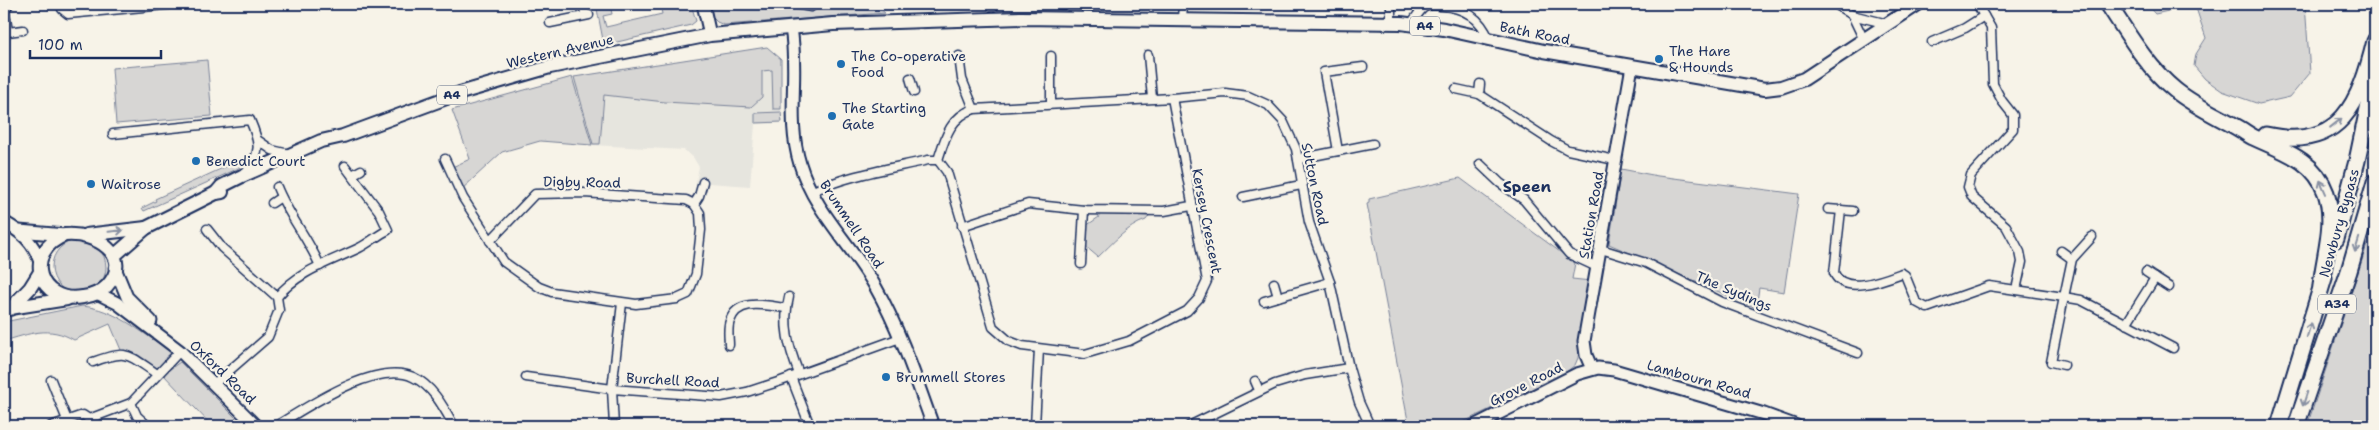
<svg xmlns="http://www.w3.org/2000/svg" width="2379" height="430" font-family="'Shantell Sans',sans-serif">
<style>
.built{fill:#e6e5de}
.green{fill:#d7d6d4;stroke:#798299}
.lines{fill:none;stroke-linecap:round;stroke-linejoin:round}
.street-casing{stroke:#1b2f5e;stroke-width:11}
.secondary-casing{stroke:#1b2f5e;stroke-width:15}
.primary-casing{stroke:#1b2f5e;stroke-width:16}
.highway-casing{stroke:#1b2f5e;stroke-width:19}
.street{stroke:#f7f3e8;stroke-width:8}
.secondary{stroke:#f7f3e8;stroke-width:11}
.primary{stroke:#f7f3e8;stroke-width:12}
.highway{stroke:#f7f3e8;stroke-width:15}
.oneway{stroke:#8991a3}
.poi-dot{fill:#1f6fb2;stroke:#f7f3e8;stroke-width:2}
.labels{text-anchor:middle;stroke-width:4.5;stroke-linejoin:round;paint-order:stroke}
.shield{fill:#f7f3e8;stroke:#5d6a87;stroke-width:1}
.shield-label{font-size:12px;font-weight:bold;fill:#1b2f5e}
.street-label{font-size:14px;fill:#1b2f5e;stroke:#f7f3e8}
.poi-label{font-size:14px;fill:#1b2f5e;stroke:#f7f3e8;text-anchor:start}
.quarter-label{font-size:16px;font-weight:bold;fill:#1b2f5e;stroke:#f7f3e8}
</style>
<rect width="100%" height="100%" fill="#f7f3e8"/>
<filter id="ink" filterUnits="userSpaceOnUse"><feTurbulence type="fractalNoise" baseFrequency=".02" numOctaves="2"/><feDisplacementMap in="SourceGraphic" scale="10" xChannelSelector="R" yChannelSelector="G"/><feConvolveMatrix kernelMatrix="1 2 1 2 8 2 1 2 1" color-interpolation-filters="sRGB"/></filter>
<g filter="url(#ink)">
<!-- built -->
<path class="built" d="M 767,47 L 781,59 L 782,123 L 755,124 L 750,186 L 696,182 L 699,167 L 693,157 L 684,150 L 592,145 L 572,77 Z"/>
<!-- green -->
<g class="green">
<path d="M 596,4 L 610,4 L 612,14 L 603,16 L 606,27 L 662,14 L 660,4 L 691,4 L 696,21 L 691,25 L 604,45 Z"/>
<path d="M 712,4 L 856,4 L 878,7 L 885,13 L 724,25 L 717,22 L 711,16 Z"/>
<path d="M 2146,4 L 2305,4 L 2310,73 L 2290,97 L 2259,104 L 2222,91 L 2205,79 L 2194,66 L 2196,54 L 2206,38 L 2195,5 L 2155,14 Z"/>
<path d="M 767,47 L 781,59 L 781,109 L 773,109 L 772,70 L 762,71 L 762,97 L 751,107 L 665,102 L 604,95 L 600,144 L 593,144 L 574,77 Z"/>
<path d="M 207,60 L 212,116 L 116,124 L 112,68 Z"/>
<path d="M 572,77 L 592,145 L 540,141 L 502,152 L 461,190 L 450,168 L 470,159 L 452,110 Z"/>
<path d="M 781,112 L 782,122 L 755,123 L 755,113 Z"/>
<path d="M 249,156 L 246,163 L 237,169 L 144,211 L 142,208 L 156,201 L 155,199 Z"/>
<path d="M 1621,169 L 1658,176 L 1799,194 L 1784,292 L 1759,288 L 1756,308 L 1609,244 Z"/>
<path d="M 1460,178 L 1575,263 L 1572,279 L 1591,281 L 1578,358 L 1575,365 L 1565,373 L 1455,426 L 1409,426 L 1367,204 L 1369,203 L 1369,199 Z"/>
<path d="M 1099,213 L 1149,216 L 1146,220 C 1127,226 1112,244 1098,257 L 1085,246 L 1086,226 L 1099,217 Z"/>
<path d="M 2375,221 L 2375,426 L 2307,426 Z"/>
<circle cx="79" cy="267" r="27"/>
<path d="M 82,306 C 115,309 139,331 166,348 L 171,353 L 165,358 L 167,361 L 157,372 L 121,350 L 110,324 L 74,340 C 49,325 29,334 4,341 L 4,322 Z"/>
<path d="M 180,362 L 236,418 L 228,426 L 212,426 L 163,374 Z"/>
</g>
<g class="lines">
<defs>
<g id="street">
<path d="M 61,4 L 62,9 L 68,14 L 176,4"/>
<path d="M 584,4 L 585,15"/>
<path d="M 795,4 L 811,7"/>
<path d="M 1835,4 L 1852,15 L 1888,24"/>
<path d="M 1977,4 L 1991,28 L 1993,84 L 2002,101 L 2013,115 L 2013,129 L 1971,175 L 1968,187 L 1972,197 L 2006,226 L 2020,252 L 2022,262 L 2016,290"/>
<path d="M 1852,15 L 1864,40"/>
<path d="M 1182,19 L 1183,4"/>
<path d="M 1391,22 L 1391,4"/>
<path d="M 550,23 L 589,15"/>
<path d="M 1410,24 C 1416,19 1419,10 1425,7 C 1431,4 1435,5 1441,6 C 1463,7 1480,17 1489,39"/>
<path d="M 8,32 L 23,30"/>
<path d="M 4,33 L 8,32 L 4,5"/>
<path d="M 1932,42 L 1965,28 L 1984,16"/>
<path d="M 1148,55 L 1152,98"/>
<path d="M 959,56 L 962,79 L 974,109"/>
<path d="M 1051,56 L 1051,104"/>
<path d="M 910,78 L 914,92"/>
<path d="M 1456,89 L 1479,94 L 1551,141 L 1568,150 L 1615,160"/>
<path d="M 1479,94 L 1480,84"/>
<path d="M 113,134 L 250,120 C 260,143 262,153 245,173"/>
<path d="M 259,141 L 272,150 L 289,154"/>
<path d="M 1338,151 L 1324,72 L 1363,67"/>
<path d="M 445,159 L 463,198 L 504,262 L 539,287 L 552,292 L 636,304 L 677,299 L 688,294 L 696,274 L 701,230 L 700,213 L 694,204 L 686,200 L 584,193 L 535,194 L 490,241"/>
<path d="M 1298,159 L 1373,144"/>
<path d="M 938,160 C 945,138 950,117 974,109 L 1172,98 L 1225,93 L 1248,96 L 1268,105 L 1283,121 L 1296,149 L 1309,222 L 1330,282 L 1349,368 L 1359,402 L 1370,426"/>
<path d="M 938,160 L 947,172 L 993,327 L 1009,341 L 1022,346 L 1085,354 L 1129,341 L 1187,311 L 1199,298 L 1207,281 L 1172,98"/>
<path d="M 1480,164 L 1500,183 L 1524,200 L 1569,254 L 1597,267"/>
<path d="M 352,175 L 361,170"/>
<path d="M 277,187 C 288,215 308,238 320,266"/>
<path d="M 811,192 C 847,175 889,169 928,160 L 938,160"/>
<path d="M 1243,197 L 1301,185"/>
<path d="M 272,203 L 281,197"/>
<path d="M 694,204 L 699,196 L 703,182"/>
<path d="M 1828,209 L 1853,211"/>
<path d="M 1841,210 L 1834,273 C 1844,296 1886,279 1902,273 L 1905,275 L 1916,302 L 1927,308 L 1989,286 L 2064,297 L 2051,362 L 2064,365"/>
<path d="M 962,226 L 1028,204 L 1084,210 L 1164,211 L 1191,206"/>
<path d="M 207,229 L 222,248 L 277,297 L 279,310 L 268,337 L 215,383"/>
<path d="M 2092,237 L 2072,259 L 2064,297 L 2081,300 L 2173,348"/>
<path d="M 1601,249 L 1646,263 L 1722,302 L 1858,353"/>
<path d="M 2061,251 L 2072,259"/>
<path d="M 1081,264 L 1084,210"/>
<path d="M 2146,272 L 2155,278"/>
<path d="M 1274,283 L 1278,297"/>
<path d="M 277,297 C 298,271 330,262 359,248 C 369,243 378,235 388,230 L 379,211 L 345,166"/>
<path d="M 789,297 C 782,325 789,348 799,374"/>
<path d="M 1264,301 L 1330,282"/>
<path d="M 2126,324 L 2155,278 L 2169,287"/>
<path d="M 729,345 C 729,338 727,328 730,321 C 738,297 767,306 786,308"/>
<path d="M 93,362 C 128,349 127,354 157,374"/>
<path d="M 526,377 L 612,389 L 721,397 L 747,392 L 781,381 L 900,338"/>
<path d="M 791,377 L 810,426"/>
<path d="M 51,380 L 67,420"/>
<path d="M 1255,381 L 1259,390"/>
<path d="M 131,403 L 137,416 L 148,426"/>
<path d="M 89,419 L 131,403 L 180,351"/>
<path d="M 51,426 L 83,415 L 89,419 L 89,426"/>
<path d="M 276,426 C 307,407 376,360 413,377 C 433,386 444,408 454,426"/>
<path d="M 614,426 L 612,389 L 622,303"/>
<path d="M 1035,426 L 1039,349"/>
<path d="M 1189,426 L 1275,384 L 1305,375 L 1349,368"/>
</g>
<g id="secondary">
<path d="M 703,4 L 710,35"/>
<path d="M 4,5 L 7,4"/>
<path d="M 791,28 C 799,73 786,119 800,164 C 814,211 851,244 875,286 C 900,330 916,379 933,426"/>
<path d="M 4,222 C 21,232 34,242 40,262"/>
<path d="M 19,231 L 65,235"/>
<path d="M 115,268 L 127,297 L 151,321"/>
<path d="M 97,293 L 117,303 L 180,351 L 256,426"/>
<path d="M 1592,369 L 1586,355 L 1584,341 L 1632,66"/>
<path d="M 1474,426 L 1577,374 L 1598,368 L 1614,370 L 1764,414 L 1797,426"/>
</g>
<g id="primary">
<path d="M 216,193 L 222,186 L 242,176 L 321,141 L 343,136 L 460,93 L 550,67 L 710,35 L 833,24 L 1021,18 L 1401,23 L 1444,29 L 1544,51 L 1765,89 L 1781,87 L 1804,79 L 1918,4"/>
<path d="M 65,235 C 94,232 135,255 107,286 C 100,293 92,296 83,297 C 38,305 22,252 65,235 Z"/>
<path d="M 86,235 L 146,228"/>
<path d="M 114,256 L 146,228 L 216,193 L 222,192"/>
<path d="M 10,308 L 67,299"/>
<path d="M 10,309 L 30,288 L 40,272"/>
</g>
<g id="highway">
<path d="M 2108,4 C 2128,34 2147,67 2175,90 C 2196,107 2218,116 2240,129 C 2245,132 2249,135 2253,137 C 2283,151 2314,159 2326,193 C 2336,224 2324,255 2321,286"/>
<path d="M 2266,135 C 2341,152 2360,102 2375,41"/>
<path d="M 2336,239 L 2357,161 L 2375,75"/>
<path d="M 2279,426 L 2324,278"/>
<path d="M 2296,426 L 2349,271 L 2375,182"/>
</g>
</defs>
<!-- street casing -->
<use href="#street" class="street-casing"/>
<!-- secondary casing -->
<use href="#secondary" class="secondary-casing"/>
<!-- primary casing -->
<use href="#primary" class="primary-casing"/>
<!-- highway casing -->
<use href="#highway" class="highway-casing"/>
<!-- street -->
<use href="#street" class="street"/>
<!-- secondary -->
<use href="#secondary" class="secondary"/>
<!-- primary -->
<use href="#primary" class="primary"/>
<!-- highway -->
<use href="#highway" class="highway"/>
</g>
<!-- one-way arrows -->
<defs><path id="oneway-shaft" d="M-6 0H5M1.5-3L5.5 0L1.5 3" fill="none" stroke-width="1.6" stroke-linecap="round" stroke-linejoin="round" transform="scale(1.25)"/></defs>
<g class="oneway">
<use href="#oneway-shaft" transform="translate(2336 123) rotate(-38)"/>
<use href="#oneway-shaft" transform="translate(2323 187) rotate(-114)"/>
<use href="#oneway-shaft" transform="translate(116 231) rotate(-6)"/>
<use href="#oneway-shaft" transform="translate(2357 245) rotate(107)"/>
<use href="#oneway-shaft" transform="translate(2309 330) rotate(-73)"/>
<use href="#oneway-shaft" transform="translate(2305 399) rotate(108)"/>
</g>
</g>
<!-- markers -->
<g class="poi-dot">
<circle cx="1659" cy="59" r="5"/>
<circle cx="841" cy="64" r="5"/>
<circle cx="832" cy="116" r="5"/>
<circle cx="196" cy="161" r="5"/>
<circle cx="91" cy="184" r="5"/>
<circle cx="886" cy="377" r="5"/>
</g>
<g class="labels">
<!-- shield labels -->
<g class="shield">
<rect x="1410" y="16.5" width="30" height="19" rx="4"/>
<rect x="437" y="85.5" width="30" height="19" rx="4"/>
<rect x="2318" y="294.5" width="38" height="19" rx="4"/>
</g>
<g class="shield-label">
<text x="1425" y="30">A4</text>
<text x="452" y="99">A4</text>
<text x="2337" y="308">A34</text>
</g>
<!-- street labels -->
<g class="street-label">
<text transform="translate(1535 33) rotate(11)" y="5">Bath Road</text>
<text transform="translate(560 51) rotate(-13)" y="5">Western Avenue</text>
<text transform="translate(582 182) rotate(1)" y="5">Digby Road</text>
<text transform="translate(1315 184) rotate(78)" y="5">Sutton Road</text>
<text transform="translate(1591 215) rotate(-80)" y="5">Station Road</text>
<text transform="translate(1207 221) rotate(79)" y="5">Kersey Crescent</text>
<text transform="translate(2339 223) rotate(-74)" y="5">Newbury Bypass</text>
<text transform="translate(852 224) rotate(56)" y="5">Brummell Road</text>
<text transform="translate(1734 291) rotate(23)" y="5">The Sydings</text>
<text transform="translate(223 372) rotate(44)" y="5">Oxford Road</text>
<text transform="translate(1699 379) rotate(16)" y="5">Lambourn Road</text>
<text transform="translate(673 380) rotate(3)" y="5">Burchell Road</text>
<text transform="translate(1526 384) rotate(-27)" y="5">Grove Road</text>
</g>
<!-- poi labels -->
<g class="poi-label">
<text x="1669" y="56">The Hare<tspan x="1669" dy="16">&amp; Hounds</tspan></text>
<text x="851" y="61">The Co-operative<tspan x="851" dy="16">Food</tspan></text>
<text x="842" y="113">The Starting<tspan x="842" dy="16">Gate</tspan></text>
<text x="206" y="166">Benedict Court</text>
<text x="101" y="189">Waitrose</text>
<text x="896" y="382">Brummell Stores</text>
</g>
<!-- quarter labels -->
<g class="quarter-label">
<text x="1527" y="192">Speen</text>
</g>
</g>
<!-- margin -->
<rect width="2379" height="430" fill="none" stroke="#f7f3e8" stroke-width="20"/>
<rect x="10" y="10" width="2359" height="410" fill="none" stroke="#1b2f5e" stroke-width="2" filter="url(#ink)"/>
<!-- scale -->
<path d="M30 50v8h131v-8" fill="none" stroke="#1b2f5e" stroke-width="2.5"/>
<text x="38" y="50" font-size="15" fill="#1b2f5e" stroke="#f7f3e8" stroke-width="4" paint-order="stroke">100 m</text>
</svg>
